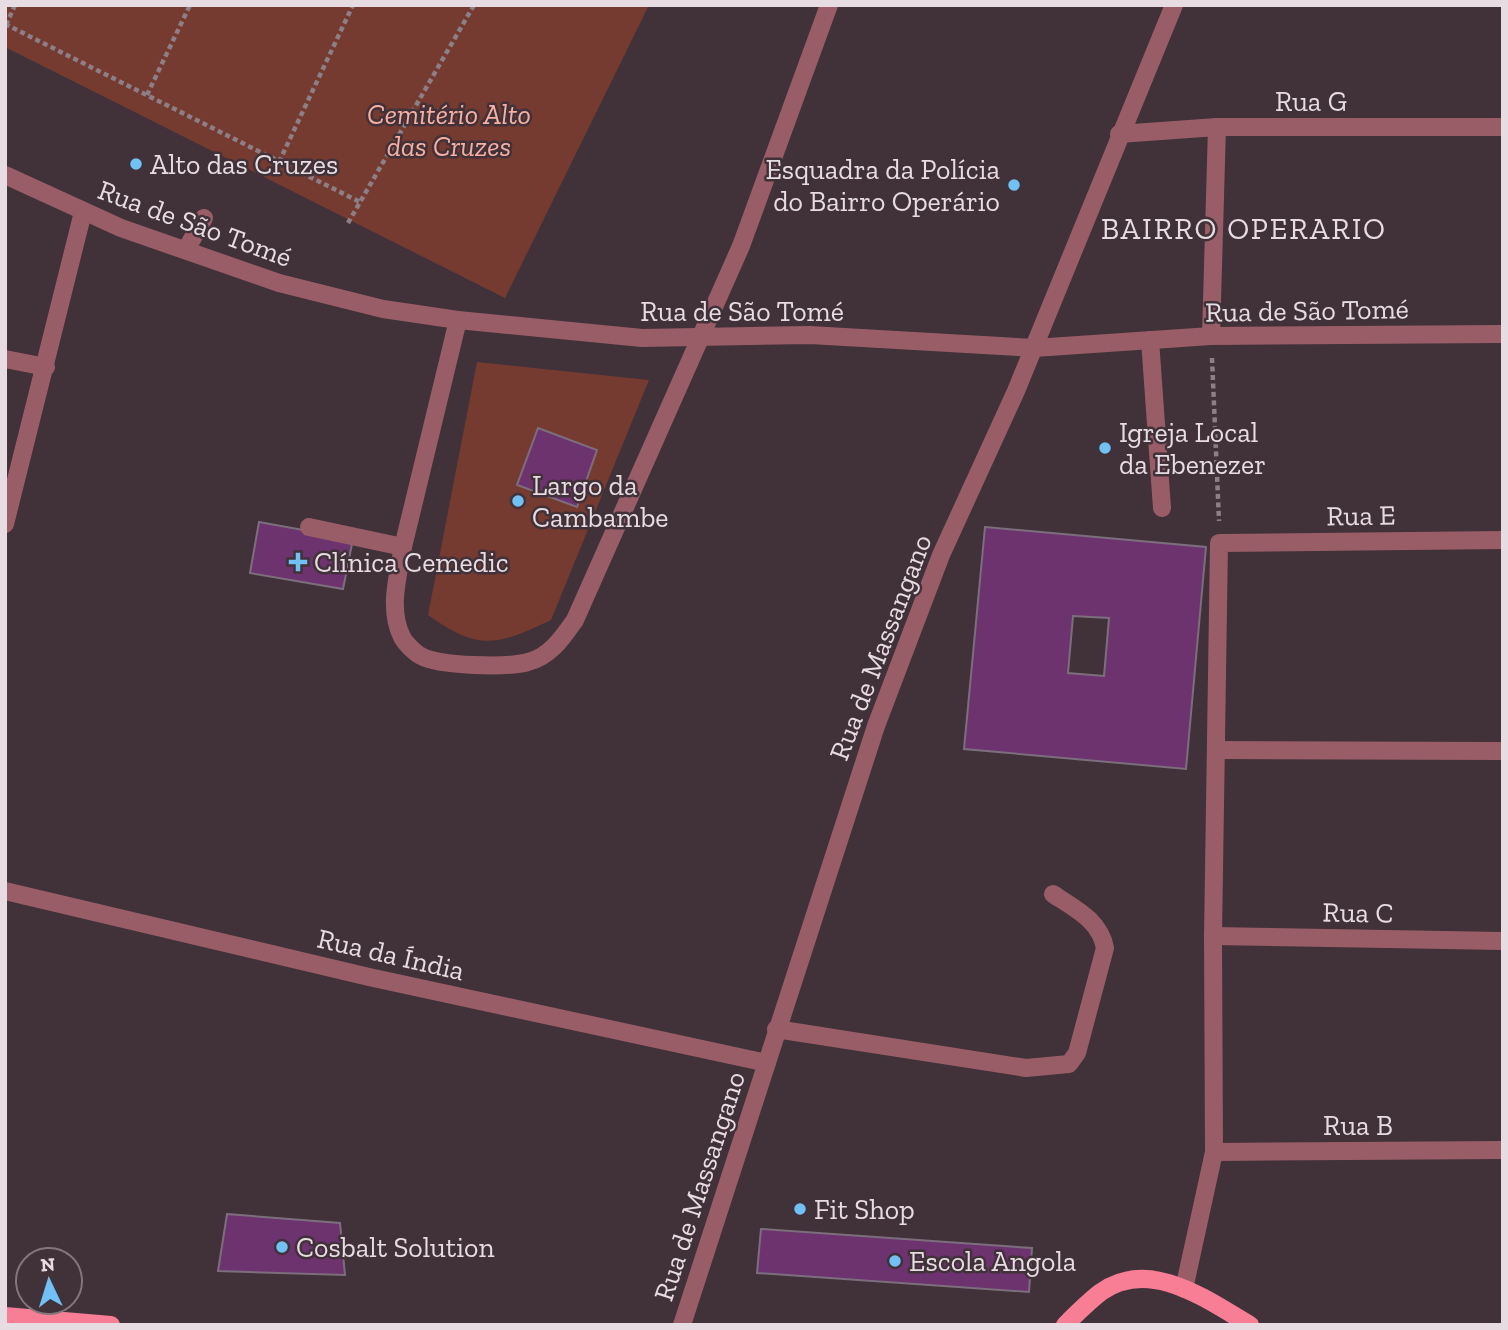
<svg xmlns="http://www.w3.org/2000/svg" width="1508" height="1330" font-family="'Zilla Slab',serif">
<style>
.green{fill:#753b30}
.building{fill:#6c336f;stroke:#7c6e7c;stroke-width:2;fill-rule:evenodd}
.lines{fill:none;stroke-linecap:round;stroke-linejoin:round}
.path{stroke:#8c7f86;stroke-width:4.5;stroke-dasharray:5 3.5;stroke-linecap:butt}
.minor{stroke:#995d67;stroke-width:18}
.major{stroke:#f87e95;stroke-width:18}
.poi-dot{fill:#71c1f5;stroke:#413139;stroke-width:2.5}
.labels{text-anchor:middle;stroke-width:5;stroke-linejoin:round;paint-order:stroke}
.street-label{font-size:28px;fill:#e6dce1;stroke:#413139}
.park-label{font-size:28px;font-style:italic;fill:#f8afa1;stroke:#413139}
.poi-label{font-size:28px;fill:#e6dce1;stroke:#413139;text-anchor:start}
.neighbourhood-label{font-size:30px;letter-spacing:2px;fill:#e6dce1;stroke:#413139}
</style>
<rect width="100%" height="100%" fill="#413139"/>
<!-- green -->
<g class="green">
<path d="M 5,5 L 649,5 L 505,298 L 5,47 Z"/>
<path d="M 477,362 L 649,380 L 551,620 C 497,646 478,651 428,615 Z"/>
</g>
<!-- building -->
<g class="building">
<path d="M 538,428 L 597,450 L 577,507 L 517,485 Z"/>
<path d="M 259,522 L 353,539 L 343,589 L 250,573 Z"/>
<path d="M 985,527 L 1206,547 L 1186,769 L 964,749 ZM 1073,616 L 1109,618 L 1104,676 L 1068,673 Z"/>
<path d="M 227,1214 L 340,1223 L 345,1275 L 218,1271 Z"/>
<path d="M 761,1229 L 1032,1248 L 1029,1292 L 757,1273 Z"/>
</g>
<g class="lines">
<!-- path -->
<g class="path">
<path d="M 5,24 L 360,202"/>
<path d="M 6,25 L 15,5"/>
<path d="M 147,95 L 190,5"/>
<path d="M 279,162 L 353,5"/>
<path d="M 348,223 L 474,5"/>
<path d="M 1212,358 L 1219,521"/>
</g>
<!-- minor -->
<g class="minor">
<path d="M 1119,134 L 1217,127 L 1503,127"/>
<path d="M 5,175 L 121,228 L 279,283 L 383,309 L 458,320 L 642,338 L 810,335 L 1034,348 L 1211,336 L 1503,334"/>
<path d="M 186,250 L 204,218"/>
<path d="M 458,320 L 403,547 C 398,576 388,609 402,637 C 405,643 415,653 421,656 C 439,666 507,668 528,662 C 550,657 563,637 575,620 L 741,246 L 829,5"/>
<path d="M 1211,336 L 1217,127"/>
<path d="M 1150,340 L 1162,508"/>
<path d="M 5,359 L 46,367"/>
<path d="M 5,524 L 83,212"/>
<path d="M 309,527 L 403,547"/>
<path d="M 1216,750 L 1503,751"/>
<path d="M 5,891 L 369,977 L 767,1063"/>
<path d="M 1213,936 L 1503,941"/>
<path d="M 776,1029 L 1026,1068 L 1069,1064 L 1077,1053 L 1105,948 C 1100,920 1075,909 1053,894"/>
<path d="M 1214,1152 L 1503,1150"/>
<path d="M 1184,1289 L 1214,1152 L 1213,936 L 1219,543 L 1503,540"/>
<path d="M 682,1325 L 876,726 L 941,555 L 1016,391 L 1174,5"/>
</g>
<!-- major -->
<g class="major">
<path d="M 5,1316 L 111,1325"/>
<path d="M 1065,1325 C 1076,1314 1088,1302 1101,1292 C 1150,1257 1207,1300 1250,1325"/>
</g>
</g>
<!-- markers -->
<g class="poi-dot">
<circle cx="136" cy="164" r="7"/>
<circle cx="1014" cy="185" r="7"/>
<circle cx="1105" cy="448" r="7"/>
<circle cx="518" cy="501" r="7"/>
<path d="M294.5 551.5h7v7h7v7h-7v7h-7v-7h-7v-7h7z"/>
<circle cx="800" cy="1209" r="7"/>
<circle cx="282" cy="1247" r="7"/>
<circle cx="895" cy="1261" r="7"/>
</g>
<g class="labels">
<!-- street labels -->
<g class="street-label">
<text x="1311" y="111">Rua G</text>
<text transform="translate(195 223) rotate(20)" y="10">Rua de São Tomé</text>
<text transform="translate(1307 310) rotate(-1)" y="10">Rua de São Tomé</text>
<text x="742" y="321">Rua de São Tomé</text>
<text transform="translate(1361 515) rotate(-1)" y="10">Rua E</text>
<text transform="translate(880 647) rotate(-69)" y="10">Rua de Massangano</text>
<text transform="translate(1358 912) rotate(1)" y="10">Rua C</text>
<text transform="translate(391 954) rotate(13)" y="10">Rua da Índia</text>
<text x="1358" y="1135">Rua B</text>
<text transform="translate(699 1186) rotate(-72)" y="10">Rua de Massangano</text>
</g>
<!-- park labels -->
<g class="park-label">
<text x="449" y="124">Cemitério Alto<tspan x="449" dy="32">das Cruzes</tspan></text>
</g>
<!-- poi labels -->
<g class="poi-label">
<text x="150" y="174">Alto das Cruzes</text>
<text x="1000" y="179" text-anchor="end">Esquadra da Polícia<tspan x="1000" dy="32">do Bairro Operário</tspan></text>
<text x="1119" y="442">Igreja Local<tspan x="1119" dy="32">da Ebenezer</tspan></text>
<text x="532" y="495">Largo da<tspan x="532" dy="32">Cambambe</tspan></text>
<text x="314" y="572">Clínica Cemedic</text>
<text x="814" y="1219">Fit Shop</text>
<text x="296" y="1257">Cosbalt Solution</text>
<text x="909" y="1271">Escola Angola</text>
</g>
<!-- neighbourhood labels -->
<g class="neighbourhood-label">
<text x="1244" y="239">BAIRRO OPERARIO</text>
</g>
</g>
<!-- border -->
<rect width="1508" height="1330" fill="none" stroke="#e6dce1" stroke-width="14"/>
<!-- north arrow -->
<g transform="translate(49 1281) rotate(356)"><circle r="33" fill="#413139" stroke="#83757c" stroke-width="2"/>
<path d="M0-5L12 26L0 18L-12 26Z" fill="#71c1f5"/>
<text y="-10" font-size="19" font-weight="bold" text-anchor="middle" fill="#e6dce1">N</text>
</g>
</svg>
